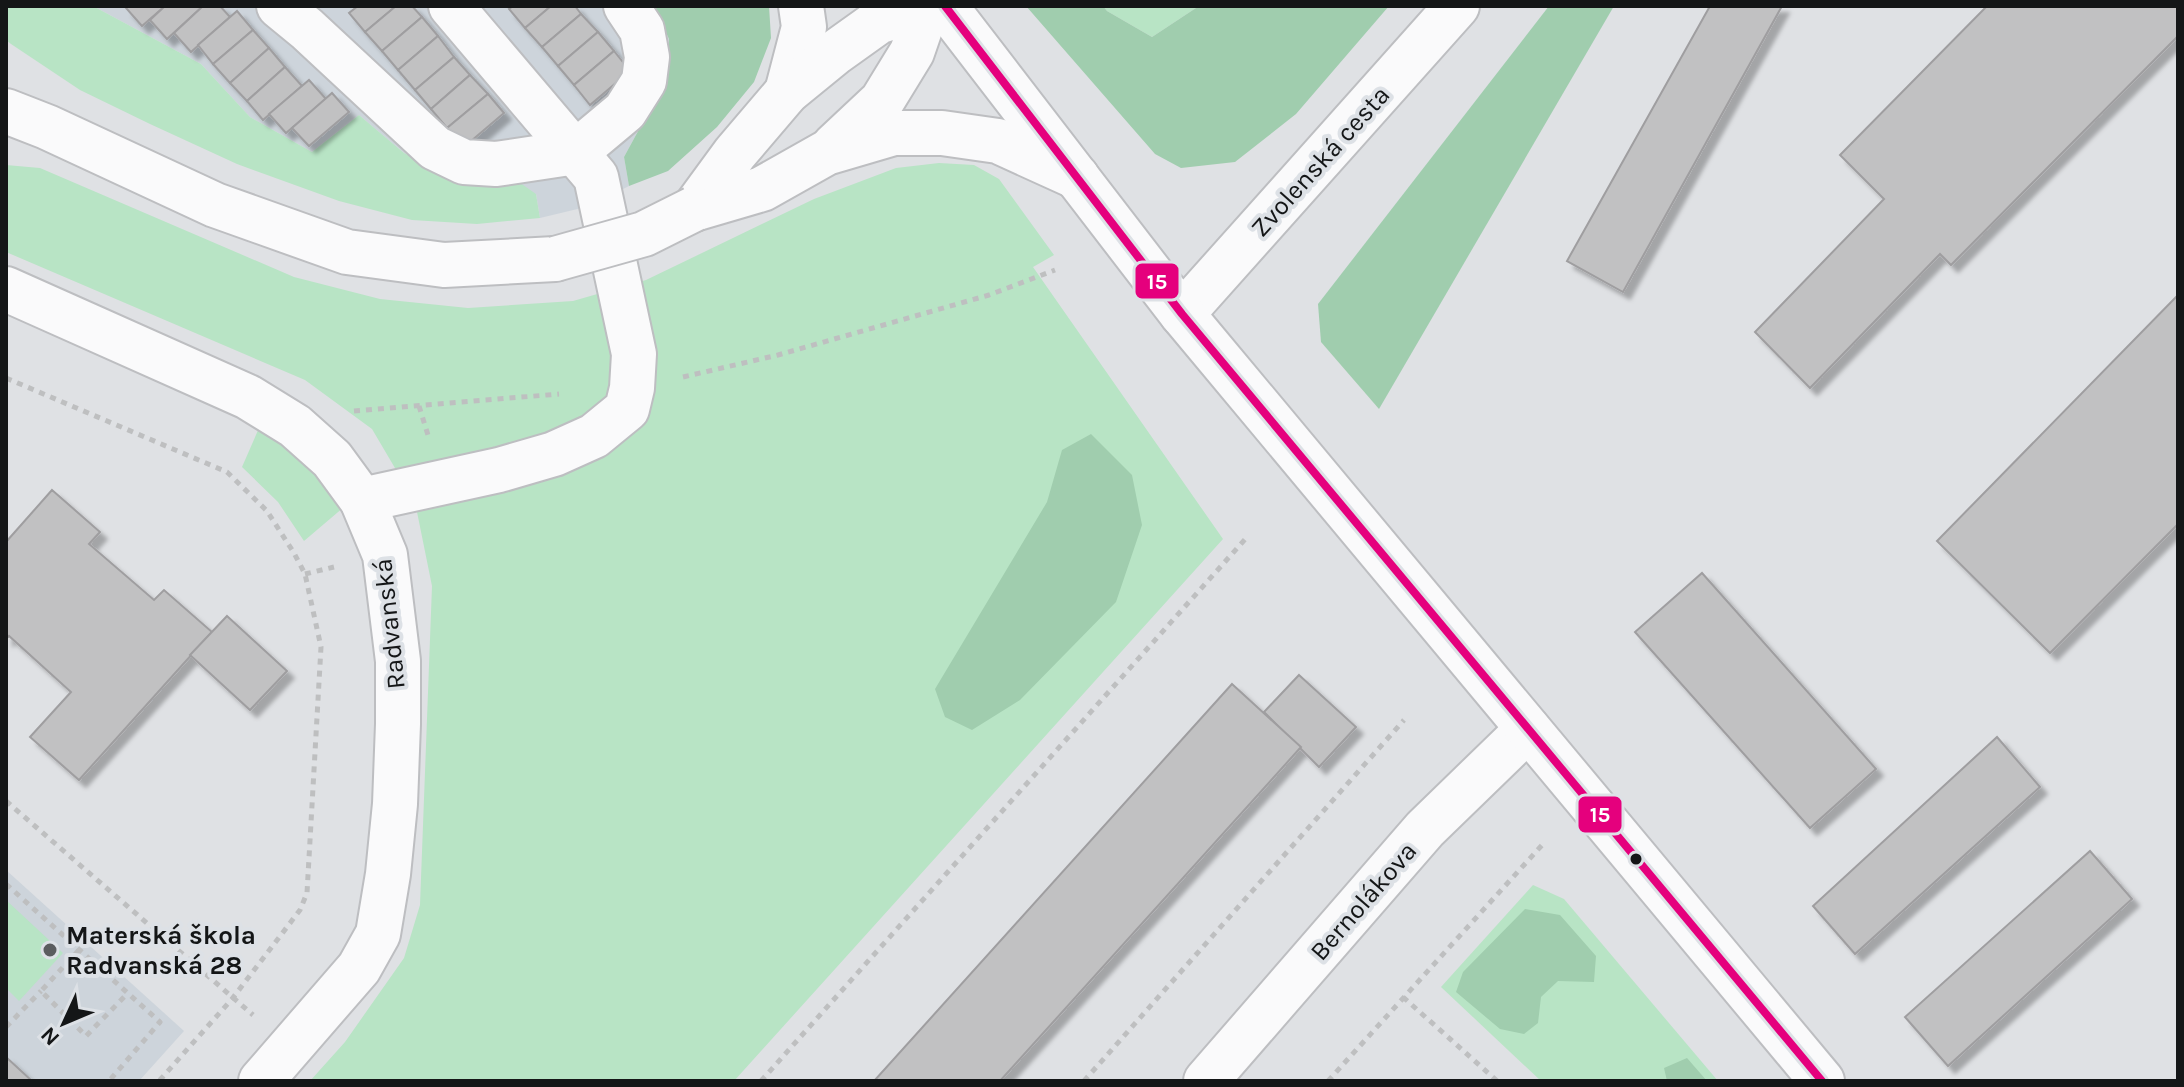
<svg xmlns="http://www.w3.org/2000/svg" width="2184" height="1087" font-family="Karla,sans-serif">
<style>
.built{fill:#cdd4db}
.green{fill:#b8e4c5}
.forest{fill:#a0cdae}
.building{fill:#c1c1c2;stroke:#9f9ea0;stroke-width:2;filter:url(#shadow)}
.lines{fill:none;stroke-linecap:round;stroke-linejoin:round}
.minor-casing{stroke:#bdbec1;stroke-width:48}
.major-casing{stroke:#bdbec1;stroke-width:48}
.highway-casing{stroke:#bdbec1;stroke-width:48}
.path{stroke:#bebfc0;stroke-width:5;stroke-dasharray:6 6;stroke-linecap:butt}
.minor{stroke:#fafafb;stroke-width:44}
.major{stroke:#fafafb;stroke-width:44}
.highway{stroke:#fafafb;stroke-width:44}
.highway-bridge-casing{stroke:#bdbec1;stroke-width:48;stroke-linecap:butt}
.highway-bridge{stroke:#fafafb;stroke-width:44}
.bus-1-casing{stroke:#dde1e6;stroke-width:14}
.bus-1{stroke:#e5007d;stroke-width:8}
.bus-dot{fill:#141617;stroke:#dde1e6;stroke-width:3}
.poi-dot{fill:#5b5d5f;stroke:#dde1e6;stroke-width:3}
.labels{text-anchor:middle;stroke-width:8;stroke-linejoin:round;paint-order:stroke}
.street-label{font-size:26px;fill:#141617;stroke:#dde1e6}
.poi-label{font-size:26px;font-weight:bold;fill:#141617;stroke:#dde1e6;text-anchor:start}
.line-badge{stroke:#dde1e6;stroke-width:3}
.badge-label{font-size:22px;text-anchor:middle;font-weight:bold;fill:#fff}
</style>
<defs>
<filter id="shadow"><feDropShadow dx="7" dy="7" stdDeviation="2" flood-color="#0004"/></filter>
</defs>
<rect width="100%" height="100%" fill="#dfe1e4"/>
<!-- built -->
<g class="built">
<path d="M 93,6 L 653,6 L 669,39 L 667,78 L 624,157 L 629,186 L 590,206 L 540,218 L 536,194 L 439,170 L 404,153 L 359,115 L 312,152 L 250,117 L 201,64 Z"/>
<path d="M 6,870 L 184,1031 L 139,1081 L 6,1081 Z"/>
</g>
<!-- green -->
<g class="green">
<path d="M 6,6 L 93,6 L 201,64 L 250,117 L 312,152 L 359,115 L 404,153 L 439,170 L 516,180 L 536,194 L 540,218 L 477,224 L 412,220 L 339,201 L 237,164 L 150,124 L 80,90 L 11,44 L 6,40 Z"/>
<path d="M 1103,6 L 1199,6 L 1152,37 L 1107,11 Z"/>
<path d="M 939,163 L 974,165 L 999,179 L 1054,255 L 1033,267 L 1223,539 L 734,1081 L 310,1081 L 345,1042 L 404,958 L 420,905 L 432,586 L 415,502 L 372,429 L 305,380 L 6,252 L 6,165 L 40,168 L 294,277 L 380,299 L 468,308 L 573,301 L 646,280 L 814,199 L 896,168 Z"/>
<path d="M 259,428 C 299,450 318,469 344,507 L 304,541 L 278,502 L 242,467 Z"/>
<path d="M 1533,885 L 1564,899 L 1718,1081 L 1541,1081 L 1441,987 Z"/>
<path d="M 6,900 L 63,953 L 19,1001 L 6,988 Z"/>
</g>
<!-- forest -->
<g class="forest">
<path d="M 653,6 L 769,6 L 771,38 L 754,82 L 717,127 L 668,171 L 629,186 L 624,157 L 667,78 L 669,39 Z"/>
<path d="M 1026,6 L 1103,6 L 1107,11 L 1152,37 L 1199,6 L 1389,6 L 1296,114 L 1235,162 L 1181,168 L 1155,154 Z"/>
<path d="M 1549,6 L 1614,6 L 1379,409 L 1321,342 L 1318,304 Z"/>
<path d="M 1091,434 L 1132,475 L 1142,525 L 1116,602 L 1020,700 L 972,730 L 945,717 L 935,689 L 1047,502 L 1062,450 Z"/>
<path d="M 1525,909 L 1560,915 L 1596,956 L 1594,982 L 1558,981 L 1541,997 L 1538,1023 L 1524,1034 L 1500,1029 L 1456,992 L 1463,972 Z"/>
<path d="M 1687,1058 L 1707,1081 L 1667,1081 L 1664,1068 Z"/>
</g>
<!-- building -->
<g class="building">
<path d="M 129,6 L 165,6 L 142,26 L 126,8 Z"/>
<path d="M 165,6 L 203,6 L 167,39 L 150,20 Z"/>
<path d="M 203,6 L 220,6 L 230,17 L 191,52 L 174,33 Z"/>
<path d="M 358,6 L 396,6 L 365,32 L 349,13 Z"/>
<path d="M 396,6 L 412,6 L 422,17 L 382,51 L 365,32 Z"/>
<path d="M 513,6 L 551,6 L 525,28 L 509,9 Z"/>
<path d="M 551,6 L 575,6 L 581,14 L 542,47 L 525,28 Z"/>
<path d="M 1710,6 L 1782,6 L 1623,292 L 1567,261 Z"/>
<path d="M 1987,6 L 2178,6 L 2178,36 L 1951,265 L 1940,254 L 1810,388 L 1755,332 L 1884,199 L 1840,155 Z"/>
<path d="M 237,11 L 253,30 L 213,64 L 198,45 Z"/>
<path d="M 581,14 L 598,32 L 558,66 L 542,47 Z"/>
<path d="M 422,17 L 438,36 L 398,70 L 382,51 Z"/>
<path d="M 253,30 L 269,48 L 230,83 L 213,64 Z"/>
<path d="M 598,32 L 614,51 L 574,85 L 558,66 Z"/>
<path d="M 438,36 L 454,57 L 415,90 L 398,70 Z"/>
<path d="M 269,48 L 285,67 L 247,101 L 230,83 Z"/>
<path d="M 614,51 L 630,71 L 590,105 L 574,85 Z"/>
<path d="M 454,57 L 470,75 L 431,109 L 415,90 Z"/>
<path d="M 285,67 L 302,86 L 263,120 L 247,101 Z"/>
<path d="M 470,75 L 488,94 L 447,128 L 431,109 Z"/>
<path d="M 309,80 L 326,99 L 286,133 L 269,114 Z"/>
<path d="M 332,93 L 349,112 L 309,146 L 292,128 Z"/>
<path d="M 488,94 L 504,113 L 464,147 L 447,128 Z"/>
<path d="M 2178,295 L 2178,524 L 2050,653 L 1937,541 Z"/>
<path d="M 52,490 L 100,532 L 89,544 L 154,600 L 164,590 L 212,632 L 79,780 L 30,737 L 71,692 L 9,636 L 6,639 L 6,542 Z"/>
<path d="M 1702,573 L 1876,769 L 1810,828 L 1635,632 Z"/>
<path d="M 227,616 L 287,671 L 250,710 L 190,655 Z"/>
<path d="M 1299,675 L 1356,727 L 1319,767 L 1264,712 Z"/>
<path d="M 1232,684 L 1301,747 L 1000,1081 L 874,1081 Z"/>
<path d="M 1997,737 L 2040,787 L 1855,954 L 1813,906 Z"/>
<path d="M 2090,851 L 2132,899 L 1948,1066 L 1905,1017 Z"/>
<path d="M 6,1057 L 32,1081 L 6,1081 Z"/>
</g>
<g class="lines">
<defs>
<g id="minor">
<path d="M 279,6 L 307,29 L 435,148 L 464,162 L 496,164 L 576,152 L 625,111 L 644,81 L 647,57 L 642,30 L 626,6"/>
<path d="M 6,289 L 248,397 L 295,426 L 332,459 L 362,500 L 385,555 L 398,661 L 398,724 L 395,804 L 388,874 L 378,934 L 359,968 L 261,1081"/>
<path d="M 1182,314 L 1457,6"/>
<path d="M 362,500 L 499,470 L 554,454 L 594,436 L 627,409 L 632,388 L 634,354 L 596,177 L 451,6"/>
<path d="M 1206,1081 L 1425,829 L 1528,729"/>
</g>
<path id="major" d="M 945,6 L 1182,314 L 1822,1081"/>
<g id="highway">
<path d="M 787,92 L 804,27 L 801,6"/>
<path d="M 6,111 L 47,127 L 215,205 L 347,252 L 444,265 L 555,259"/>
<path d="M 834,146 L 882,101 L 912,52 L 922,23 L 934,6"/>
<path d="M 694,209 L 762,189 L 826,153 L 894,133 L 942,133 L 998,141 L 1077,177"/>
<path d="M 694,209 L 735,153 L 787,92 L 836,52 L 878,22 L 926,6"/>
</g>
</defs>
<!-- minor casing -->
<use href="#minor" class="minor-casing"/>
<!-- major casing -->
<use href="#major" class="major-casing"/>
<!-- highway casing -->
<use href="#highway" class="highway-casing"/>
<!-- path -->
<g class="path">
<path d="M 683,377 L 778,355 L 989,295 L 1055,270"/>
<path d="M 6,378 L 227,472 L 267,511 L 294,553 L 305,574 L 321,647 L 307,893 L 300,910 L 232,999 L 159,1081"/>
<path d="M 419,406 L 428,435"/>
<path d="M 354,411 L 559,394"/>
<path d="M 305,574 L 334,567"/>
<path d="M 6,801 L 253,1015"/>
<path d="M 6,884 L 160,1022 L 109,1081"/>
<path d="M 79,950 L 41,991 L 86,1036 L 128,993"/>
<path d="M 1403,997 L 1497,1081"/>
<path d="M 6,1027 L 41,991"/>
<path d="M 761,1081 L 1248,536"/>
<path d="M 1084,1081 L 1404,720"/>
<path d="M 1328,1081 L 1543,844"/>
</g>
<!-- minor -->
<use href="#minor" class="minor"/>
<!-- major -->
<use href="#major" class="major"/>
<!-- highway -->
<use href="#highway" class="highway"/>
<defs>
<path id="highway-bridge" d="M 555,259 L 644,234 L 694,209"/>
</defs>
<!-- highway-bridge casing -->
<use href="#highway-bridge" class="highway-bridge-casing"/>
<!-- highway-bridge -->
<use href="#highway-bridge" class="highway-bridge"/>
<defs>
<path id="bus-1" d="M 945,6 L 1182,314 L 1822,1081"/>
</defs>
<!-- bus-1 casing -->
<use href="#bus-1" class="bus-1-casing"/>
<!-- bus-1 -->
<use href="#bus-1" class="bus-1"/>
</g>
<!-- markers -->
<circle class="bus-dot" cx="1636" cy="859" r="7"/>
<circle class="poi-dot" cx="50" cy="950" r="8"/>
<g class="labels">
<!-- street labels -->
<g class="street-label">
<text transform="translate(1320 161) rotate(-48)" y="9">Zvolenská cesta</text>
<text transform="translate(389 624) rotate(-96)" y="9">Radvanská</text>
<text transform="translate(1363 901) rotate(-49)" y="9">Bernolákova</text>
</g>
<!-- poi labels -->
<g class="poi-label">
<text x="66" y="944">Materská škola<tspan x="66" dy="30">Radvanská 28</tspan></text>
</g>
</g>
<g class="line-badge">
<rect x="1134" y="262" width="46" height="38" rx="8" fill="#e5007d"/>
<rect x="1577" y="795" width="46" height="39" rx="8" fill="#e5007d"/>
</g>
<g class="badge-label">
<text x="1157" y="289">15</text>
<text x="1600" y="822">15</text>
</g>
<!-- border -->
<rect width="2184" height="1087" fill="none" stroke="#141617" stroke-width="16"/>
<!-- north arrow -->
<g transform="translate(64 1023) rotate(226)" stroke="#dde1e6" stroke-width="6" paint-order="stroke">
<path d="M0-6L14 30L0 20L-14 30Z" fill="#141617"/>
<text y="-12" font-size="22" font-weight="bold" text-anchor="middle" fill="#141617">N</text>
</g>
</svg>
